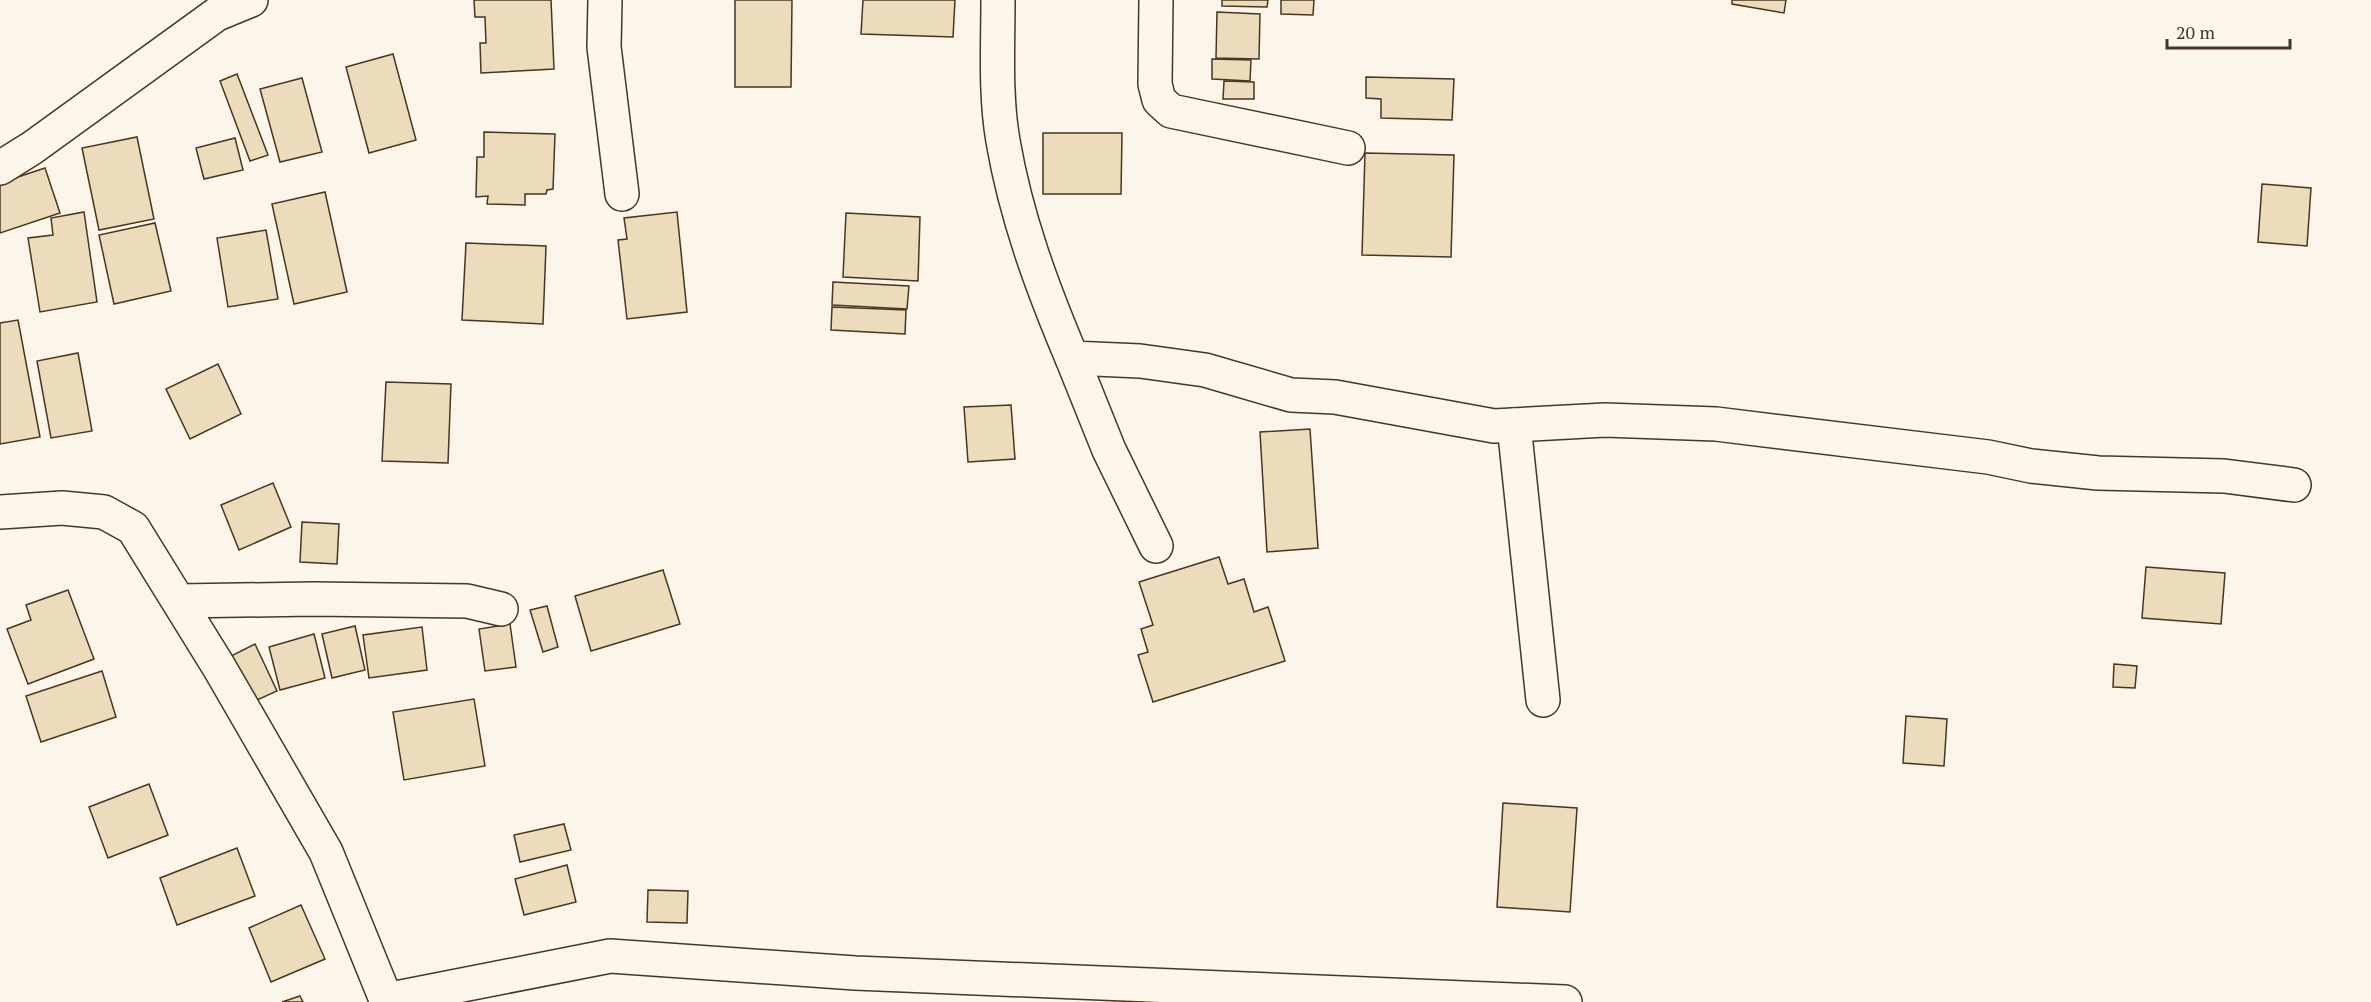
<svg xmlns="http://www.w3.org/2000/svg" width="2371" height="1002" font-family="'PT Serif',serif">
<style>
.building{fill:#ecdcbc;stroke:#4a3520;stroke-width:1.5}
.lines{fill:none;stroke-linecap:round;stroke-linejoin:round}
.minor-casing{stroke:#4a3520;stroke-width:36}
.tertiary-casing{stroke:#4a3520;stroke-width:36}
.minor{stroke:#fbf6e9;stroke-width:33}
.tertiary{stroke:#fbf6e9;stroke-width:33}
</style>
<rect width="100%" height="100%" fill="#fbf6e9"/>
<!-- building -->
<g class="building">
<path d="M 474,0 L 551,0 L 554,69 L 481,73 L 480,43 L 486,43 L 485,17 L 475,17 Z"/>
<path d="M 735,0 L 792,0 L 791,87 L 735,87 Z"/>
<path d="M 863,0 L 955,0 L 953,37 L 861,34 Z"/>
<path d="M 1222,0 L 1268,0 L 1267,7 L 1222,6 Z"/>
<path d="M 1281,0 L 1314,0 L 1313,15 L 1281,14 Z"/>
<path d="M 1732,0 L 1786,0 L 1784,13 L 1732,4 Z"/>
<path d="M 1217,12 L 1260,14 L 1259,59 L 1216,58 Z"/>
<path d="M 393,54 L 416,140 L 369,153 L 346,67 Z"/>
<path d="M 1212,59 L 1251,60 L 1250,81 L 1212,79 Z"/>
<path d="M 237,74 L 268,155 L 250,161 L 220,81 Z"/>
<path d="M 1366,77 L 1454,79 L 1452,120 L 1381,118 L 1381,99 L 1366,98 Z"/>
<path d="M 302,78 L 322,152 L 280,162 L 260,89 Z"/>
<path d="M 1224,81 L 1254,82 L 1254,99 L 1223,99 Z"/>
<path d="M 484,132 L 555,134 L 553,189 L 547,190 L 546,194 L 525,194 L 525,205 L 487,204 L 488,196 L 476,197 L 477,157 L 484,157 Z"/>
<path d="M 1043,133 L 1122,133 L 1121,194 L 1043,194 Z"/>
<path d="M 137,137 L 154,219 L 99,230 L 82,148 Z"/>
<path d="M 235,138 L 243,170 L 204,179 L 196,148 Z"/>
<path d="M 1365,153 L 1454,155 L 1451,257 L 1362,255 Z"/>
<path d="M 45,168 L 60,213 L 0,233 L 0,183 Z"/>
<path d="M 2262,184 L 2311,188 L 2307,246 L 2258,242 Z"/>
<path d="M 325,192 L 347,292 L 294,304 L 272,204 Z"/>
<path d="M 84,212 L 97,302 L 40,312 L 28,238 L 53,235 L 51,218 Z"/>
<path d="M 677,212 L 687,312 L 627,319 L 618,240 L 627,239 L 624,218 Z"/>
<path d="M 846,213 L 920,217 L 918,281 L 843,277 Z"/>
<path d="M 155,223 L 171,291 L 114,304 L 99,235 Z"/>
<path d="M 266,230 L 278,299 L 228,307 L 217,238 Z"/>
<path d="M 466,243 L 546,246 L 543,324 L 462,320 Z"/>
<path d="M 833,282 L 909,286 L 907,309 L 832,305 Z"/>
<path d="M 832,307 L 906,310 L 905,334 L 831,330 Z"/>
<path d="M 18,320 L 40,437 L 0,444 L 0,323 Z"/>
<path d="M 78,353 L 92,431 L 51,438 L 37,361 Z"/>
<path d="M 218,364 L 241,414 L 190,439 L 166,389 Z"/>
<path d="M 386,382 L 451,384 L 448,463 L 382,461 Z"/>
<path d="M 1011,405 L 1015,459 L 968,462 L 964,407 Z"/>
<path d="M 1310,429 L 1318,548 L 1267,552 L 1260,432 Z"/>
<path d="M 273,483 L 291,527 L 239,550 L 221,505 Z"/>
<path d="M 302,522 L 339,524 L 337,564 L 300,562 Z"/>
<path d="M 1219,557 L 1228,584 L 1244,579 L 1254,612 L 1268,607 L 1285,661 L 1153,702 L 1138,655 L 1148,652 L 1141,629 L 1153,625 L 1139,582 Z"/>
<path d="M 2146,567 L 2225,573 L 2221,624 L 2142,618 Z"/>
<path d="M 663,570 L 680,624 L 591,651 L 575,596 Z"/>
<path d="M 68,590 L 94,659 L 28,684 L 7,629 L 31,620 L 26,605 Z"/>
<path d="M 547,606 L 558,647 L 543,652 L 530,610 Z"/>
<path d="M 510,624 L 516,667 L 485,671 L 479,629 Z"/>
<path d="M 355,626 L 365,670 L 332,678 L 322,634 Z"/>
<path d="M 422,627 L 427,670 L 369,678 L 363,635 Z"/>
<path d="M 314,634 L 325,678 L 280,690 L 269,647 Z"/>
<path d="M 255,644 L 277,691 L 246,705 L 225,659 Z"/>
<path d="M 2114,664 L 2137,666 L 2135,688 L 2113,687 Z"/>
<path d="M 102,671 L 116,717 L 41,742 L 26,696 Z"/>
<path d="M 474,699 L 485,766 L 404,780 L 393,712 Z"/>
<path d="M 1906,716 L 1947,719 L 1944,766 L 1903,763 Z"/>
<path d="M 149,784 L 168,835 L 108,858 L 89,807 Z"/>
<path d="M 1503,803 L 1577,808 L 1570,912 L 1497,907 Z"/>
<path d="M 564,824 L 571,850 L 520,862 L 514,835 Z"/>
<path d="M 237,848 L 255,896 L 177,925 L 160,878 Z"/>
<path d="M 567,865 L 576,902 L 524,915 L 515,879 Z"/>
<path d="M 648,890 L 688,891 L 687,923 L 647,922 Z"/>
<path d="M 301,905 L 325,959 L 271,982 L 249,928 Z"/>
<path d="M 300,996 L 303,1002 L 282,1002 Z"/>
</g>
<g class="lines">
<defs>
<g id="minor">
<path d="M 605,0 L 604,47 L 622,194"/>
<path d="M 998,0 C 998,47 995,95 1003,141 C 1016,217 1042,287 1072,358 L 1140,361 L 1205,370 L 1291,395 L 1335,397 L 1494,426 L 1605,420 L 1716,424 L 1988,457 L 2031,466 L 2098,473 L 2224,476 L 2294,485"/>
<path d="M 1156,0 L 1155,84 L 1159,100 L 1171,111 L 1348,148"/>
<path d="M 1072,358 L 1109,450 L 1156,546"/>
<path d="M 1514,425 L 1543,700"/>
<path d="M 0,512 L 62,508 L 104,512 L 133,528 L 219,667 L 326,852 L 387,1002"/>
<path d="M 179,601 L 313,599 L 467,601 L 501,609"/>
<path d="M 386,1000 L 610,956 L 855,973 L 1565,1002"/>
</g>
<path id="tertiary" d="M 0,168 L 32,148 L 217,14 L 251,0"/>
</defs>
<!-- minor casing -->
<use href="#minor" class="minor-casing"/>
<!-- tertiary casing -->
<use href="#tertiary" class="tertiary-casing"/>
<!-- minor -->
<use href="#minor" class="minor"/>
<!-- tertiary -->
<use href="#tertiary" class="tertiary"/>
</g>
<!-- scale -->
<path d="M2167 39v9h123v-9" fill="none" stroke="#4a3520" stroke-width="3"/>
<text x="2176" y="39" font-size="18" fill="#4a3520" stroke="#fbf6e9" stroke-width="4.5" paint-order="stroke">20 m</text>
</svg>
